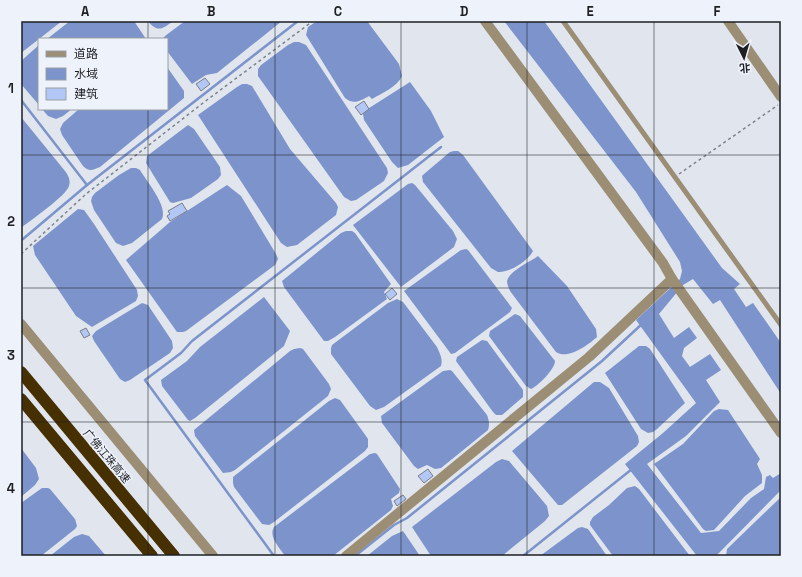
<svg xmlns="http://www.w3.org/2000/svg" width="802" height="577" font-family="'Space Grotesk','Noto Sans SC',sans-serif">
<style>
.water{fill:#7c94cb}
.lines{fill:none;stroke-linecap:round;stroke-linejoin:round}
.stream{stroke:#7c94cb;stroke-width:2.5}
.building{fill:#b2c7f5;stroke:#7a7d85}
.path{stroke:#7f8389;stroke-width:1.5;stroke-dasharray:3 3;stroke-linecap:butt}
.service{stroke:#9c8e75;stroke-width:5}
.minor{stroke:#9c8e75;stroke-width:10}
.tertiary{stroke:#9c8e75;stroke-width:10}
.motorway{stroke:#462f00;stroke-width:12}
.grid{fill:none;stroke:#1d1f22;stroke-width:1;stroke-opacity:0.55}
.labels{text-anchor:middle;stroke-width:3;stroke-linejoin:round;paint-order:stroke}
.street-label{font-size:11px;fill:#1d1f22;stroke:#eef2fb}
.neatline{fill:none;stroke:#1d1f22;stroke-width:1.5}
.grid-label{font-size:13px;text-anchor:middle;font-weight:bold;fill:#1d1f22}
</style>
<rect width="100%" height="100%" fill="#e0e5ee"/>
<!-- water -->
<g class="water">
<path d="M 21,21 L 62,21 L 21,53 Z"/>
<path d="M 70,21 L 134,21 L 146,39 L 47,39 Z"/>
<path d="M 148,21 L 173,21 C 163,29 157,33 148,21 Z"/>
<path d="M 185,21 L 282,21 L 217,73 L 206,75 L 192,84 L 167,51 L 167,39 L 163,39 L 165,36 Z"/>
<path d="M 317,21 L 367,21 L 399,64 L 402,76 C 397,87 382,93 372,99 L 369,96 C 360,101 354,105 345,98 L 306,35 L 308,27 Z"/>
<path d="M 504,21 L 544,21 L 722,268 L 740,284 L 734,289 L 746,307 L 753,303 L 781,343 L 781,394 L 720,300 L 713,304 L 693,279 L 683,285 L 659,314 L 674,338 L 689,327 L 697,338 L 684,348 L 682,356 L 690,367 L 710,354 L 721,370 L 706,380 L 720,402 L 686,436 L 647,464 L 701,533 L 719,531 L 751,498 L 764,489 L 766,477 L 770,475 L 773,478 L 781,473 L 781,490 L 716,556 L 697,556 L 625,464 L 663,433 L 696,403 L 636,320 L 680,279 L 682,271 L 680,262 L 636,192 Z"/>
<path d="M 294,42 L 299,42 L 306,45 L 387,168 L 388,173 L 384,181 L 356,200 L 351,201 L 344,197 L 258,76 L 258,69 L 261,65 L 288,45 Z"/>
<path d="M 39,45 L 39,105 L 21,84 L 21,61 Z"/>
<path d="M 167,67 L 184,91 L 184,98 L 100,167 C 93,170 89,172 83,166 L 62,135 L 60,129 L 63,123 L 79,109 L 167,109 Z"/>
<path d="M 410,82 L 431,111 L 444,137 L 408,165 L 398,168 L 392,162 L 364,120 L 363,114 L 366,110 Z"/>
<path d="M 242,84 L 247,84 L 252,86 L 290,149 L 336,203 L 338,207 L 336,215 L 297,245 L 287,247 L 281,243 L 198,115 L 237,87 Z"/>
<path d="M 42,109 L 72,109 L 63,116 L 56,119 L 48,116 Z"/>
<path d="M 21,117 L 65,171 C 68,175 71,180 69,186 C 66,196 31,220 21,228 Z"/>
<path d="M 188,125 L 194,129 L 220,167 L 221,175 L 218,179 L 191,198 L 173,203 L 170,202 L 146,163 L 147,156 Z"/>
<path d="M 454,151 L 458,151 L 463,155 L 533,251 C 528,261 509,273 498,272 L 491,268 L 423,182 L 422,176 L 424,174 L 450,152 Z"/>
<path d="M 131,168 L 136,168 L 140,170 C 147,182 168,206 162,219 L 132,243 L 123,246 L 116,243 L 94,210 L 91,201 L 92,197 L 95,193 L 119,175 Z"/>
<path d="M 412,183 L 415,185 L 453,231 L 457,239 L 454,247 L 401,287 L 353,225 L 408,184 Z"/>
<path d="M 227,185 L 241,196 L 276,254 L 278,259 L 275,265 L 186,331 L 183,332 L 177,332 L 126,260 L 170,222 Z"/>
<path d="M 78,209 L 84,210 L 94,224 L 137,290 L 138,296 L 136,301 L 92,327 L 76,316 L 35,255 L 33,246 Z"/>
<path d="M 346,231 L 352,231 L 355,233 L 391,284 L 384,292 L 387,299 L 335,337 L 328,341 L 324,341 L 284,287 L 282,281 L 341,233 Z"/>
<path d="M 466,249 L 468,250 L 512,308 L 510,312 L 455,353 L 451,354 L 404,291 L 461,250 Z"/>
<path d="M 538,256 L 567,286 L 596,329 L 597,337 C 588,345 568,360 556,352 L 510,291 C 509,288 507,285 507,281 C 509,271 530,262 538,256 Z"/>
<path d="M 264,297 L 290,331 L 284,346 L 195,418 L 190,421 L 188,420 L 162,386 L 161,380 L 187,361 L 200,347 Z"/>
<path d="M 397,299 L 403,302 L 437,347 C 440,354 443,359 441,366 L 384,407 L 376,410 L 370,406 L 331,354 L 331,348 L 332,345 L 388,303 Z"/>
<path d="M 142,303 L 148,305 L 172,341 L 173,348 L 170,353 L 130,380 L 125,382 L 120,379 L 94,341 L 92,336 L 96,331 Z"/>
<path d="M 515,314 L 520,316 L 555,361 C 555,369 538,386 531,389 L 526,386 L 489,336 L 490,331 Z"/>
<path d="M 482,340 L 487,341 L 523,390 L 523,397 L 502,415 L 496,415 L 493,412 L 456,361 L 457,357 Z"/>
<path d="M 639,346 L 646,346 L 650,349 L 685,403 L 657,429 L 653,432 L 648,433 L 641,429 L 605,373 Z"/>
<path d="M 300,348 L 303,349 L 329,384 L 331,389 L 328,396 L 235,470 L 231,472 L 223,473 L 195,436 L 194,430 L 290,351 L 294,349 Z"/>
<path d="M 450,370 L 452,371 L 487,415 C 489,421 490,424 488,430 L 441,468 L 435,469 L 427,465 L 418,469 L 414,466 L 382,423 L 381,416 L 443,371 Z"/>
<path d="M 594,382 L 600,382 L 609,388 L 638,436 L 639,442 L 637,446 L 562,505 L 558,505 L 512,451 Z"/>
<path d="M 335,398 L 340,400 L 366,436 L 368,439 L 368,447 L 365,451 L 274,522 L 269,525 L 262,524 L 234,487 L 233,483 L 233,477 L 329,401 Z"/>
<path d="M 719,409 L 728,410 L 760,459 L 757,464 L 762,475 L 762,483 L 745,496 L 714,530 L 706,531 L 703,529 L 654,464 L 683,444 L 714,411 Z"/>
<path d="M 21,448 L 36,468 L 39,479 L 35,485 L 21,497 Z"/>
<path d="M 375,453 L 377,454 L 400,489 L 399,493 L 391,499 L 393,506 L 391,510 L 333,556 L 285,556 C 280,548 268,537 274,527 L 370,454 Z"/>
<path d="M 502,459 L 509,461 L 542,500 L 547,506 L 549,516 L 545,521 L 502,556 L 431,556 L 412,527 L 496,462 Z"/>
<path d="M 635,486 L 639,489 L 690,556 L 613,556 L 590,525 L 590,522 L 593,517 L 609,505 L 627,488 Z"/>
<path d="M 42,488 L 48,488 L 50,489 L 75,519 L 77,526 L 75,529 L 41,556 L 21,556 L 21,503 Z"/>
<path d="M 781,497 L 781,556 L 726,556 L 727,549 Z"/>
<path d="M 582,527 L 588,529 L 607,556 L 540,556 L 578,528 Z"/>
<path d="M 403,531 L 420,556 L 367,556 L 392,536 Z"/>
<path d="M 82,534 L 89,536 L 106,556 L 50,556 L 74,537 Z"/>
</g>
<g class="lines">
<!-- stream -->
<g class="stream">
<path d="M 21,100 L 87,185"/>
<path d="M 23,239 L 87,185 L 298,21"/>
<path d="M 274,556 L 145,380 L 181,353 L 192,341 L 441,147"/>
<path d="M 355,556 L 394,525 L 407,518 L 602,361 L 643,323"/>
<path d="M 523,556 L 632,469"/>
</g>
</g>
<!-- building -->
<g class="building">
<path d="M 205,78 L 210,84 L 201,91 L 196,84 Z"/>
<path d="M 364,101 L 369,109 L 361,115 L 355,107 Z"/>
<path d="M 182,203 L 187,211 L 170,221 L 167,216 L 170,214 L 168,211 Z"/>
<path d="M 392,288 L 397,294 L 390,300 L 385,294 Z"/>
<path d="M 86,328 L 90,335 L 84,338 L 80,331 Z"/>
<path d="M 428,469 L 433,476 L 424,483 L 418,476 Z"/>
<path d="M 403,495 L 406,499 L 397,506 L 394,501 Z"/>
</g>
<g class="lines">
<!-- path -->
<g class="path">
<path d="M 679,174 L 778,105"/>
<path d="M 21,254 L 86,194 L 203,103 L 313,21"/>
</g>
<!-- service -->
<path class="service" d="M 563,21 L 781,325"/>
<!-- minor -->
<g class="minor">
<path d="M 485,21 L 663,263 L 672,279 L 781,433"/>
<path d="M 21,324 L 213,556"/>
<path d="M 346,556 L 589,357 L 672,279"/>
</g>
<!-- tertiary -->
<path class="tertiary" d="M 728,21 L 781,97"/>
<!-- motorway -->
<g class="motorway">
<path d="M 21,372 L 174,556"/>
<path d="M 21,399 L 152,556"/>
</g>
</g>
<!-- grid -->
<path class="grid" d="M 148,21 L 148,39M 275,21 L 275,556M 401,21 L 401,556M 527,21 L 527,556M 654,21 L 654,556M 148,109 L 148,556M 21,155 L 781,155M 21,288 L 781,288M 21,422 L 781,422"/>
<g class="labels">
<!-- street labels -->
<g class="street-label">
<text transform="translate(107 456) rotate(50)" y="4">广佛江珠高速</text>
</g>
</g>
<!-- border -->
<rect width="802" height="577" fill="none" stroke="#eef2fb" stroke-width="44"/>
<!-- legend -->
<rect x="38" y="38" width="130" height="72" fill="#eef2fb" stroke="#9a9ea4"/>
<rect x="46" y="51" width="20" height="6" fill="#9c8e75" stroke="#9a9ea4"/>
<text x="74" y="58" font-size="12" fill="#1d1f22">道路</text>
<rect x="46" y="68" width="20" height="12" fill="#7c94cb" stroke="#9a9ea4"/>
<text x="74" y="78" font-size="12" fill="#1d1f22">水域</text>
<rect x="46" y="88" width="20" height="12" fill="#b2c7f5" stroke="#9a9ea4"/>
<text x="74" y="98" font-size="12" fill="#1d1f22">建筑</text>
<!-- north arrow -->
<g transform="translate(744 58) rotate(175)" stroke="#eef2fb" stroke-width="3" paint-order="stroke">
<path d="M0-3L7 15L0 10L-7 15Z" fill="#1d1f22"/>
<text y="-6" font-size="11" font-weight="bold" text-anchor="middle" fill="#1d1f22">北</text>
</g>
<rect x="22" y="22" width="758" height="533" class="neatline"/>
<g class="grid-label">
<text x="85" y="16">A</text>
<text x="211" y="16">B</text>
<text x="338" y="16">C</text>
<text x="464" y="16">D</text>
<text x="590" y="16">E</text>
<text x="717" y="16">F</text>
<text x="11" y="93">1</text>
<text x="11" y="226">2</text>
<text x="11" y="360">3</text>
<text x="11" y="493">4</text>
</g>
</svg>
